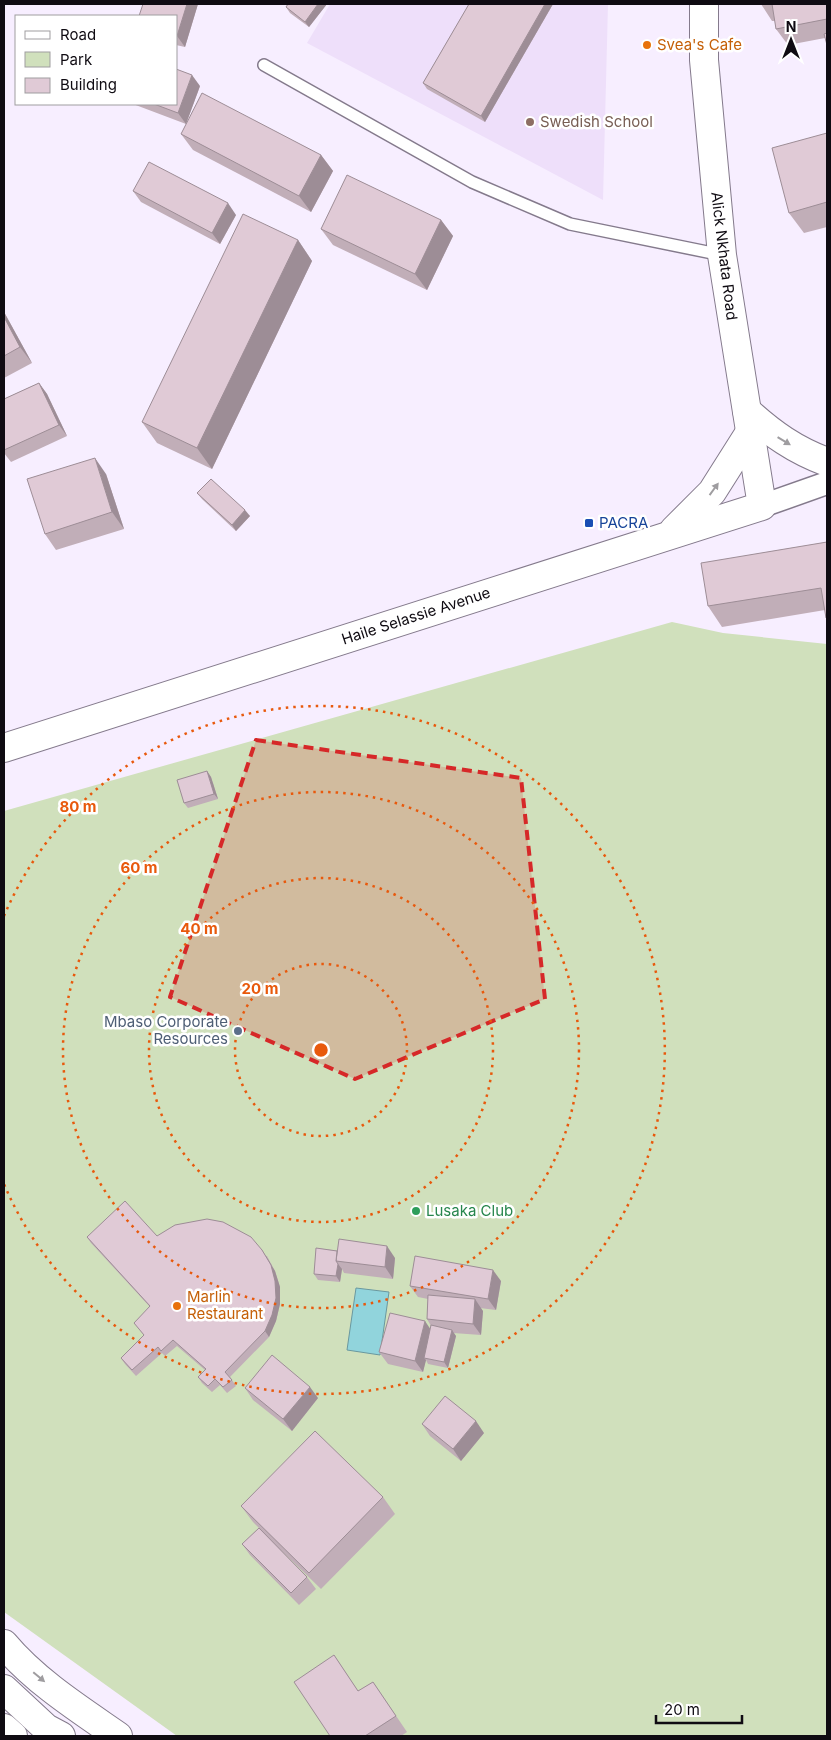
<svg xmlns="http://www.w3.org/2000/svg" width="831" height="1740" font-family="Inter,sans-serif">
<style>
.built{fill:#eedffa}
.green{fill:#d0e0bc}
.water{fill:#91d4dc;stroke:#6a989f}
.lines{fill:none;stroke-linecap:round;stroke-linejoin:round}
.lane-casing{stroke:#847a8c;stroke-width:14}
.street-casing{stroke:#847a8c;stroke-width:25}
.secondary-casing{stroke:#847a8c;stroke-width:30}
.lane{stroke:#fff;stroke-width:11}
.street{stroke:#fff;stroke-width:22}
.secondary{stroke:#fff;stroke-width:28}
.wall{fill:#c1aeb8}
.shaded-wall{fill:#9d8d96}
.building{fill:#e0cad6;stroke:#9d8d96}
.oneway{fill:#9f9da0}
.marked{fill:#d62828;fill-opacity:0.2;stroke:#d62828;stroke-width:4;stroke-dasharray:10 6;stroke-linejoin:round}
.ring{fill:none;stroke:#e8590c;stroke-width:2.5;stroke-dasharray:2.5 5}
.food-dot{fill:#e8710a;stroke:#fff;stroke-width:2}
.education-dot{fill:#8d6e63;stroke:#fff;stroke-width:2}
.transit-dot{fill:#1a4fb4;stroke:#fff;stroke-width:2}
.service-dot{fill:#5c6f8a;stroke:#fff;stroke-width:2}
.leisure-dot{fill:#2e9e5b;stroke:#fff;stroke-width:2}
.labels{text-anchor:middle;stroke-width:5;stroke-linejoin:round;paint-order:stroke}
.food-label{font-size:15px;fill:#c56008;stroke:#fff;text-anchor:start}
.education-label{font-size:15px;fill:#785e54;stroke:#fff;text-anchor:start}
.street-label{font-size:15px;fill:#0f0b12;stroke:#fff}
.transit-label{font-size:15px;fill:#164399;stroke:#fff;text-anchor:start}
.service-label{font-size:15px;fill:#4e5e75;stroke:#fff;text-anchor:end}
.leisure-label{font-size:15px;fill:#27864d;stroke:#fff;text-anchor:start}
.centre{fill:#e8590c;stroke:#fff;stroke-width:2.5}
.ring-label{font-size:15px;text-anchor:middle;font-weight:bold;fill:#e8590c;stroke:#fff;stroke-width:5;stroke-linejoin:round;paint-order:stroke}
</style>
<rect width="100%" height="100%" fill="#f7eeff"/>
<!-- built -->
<path class="built" d="M 330,4 L 608,4 L 603,200 L 307,43 Z"/>
<!-- green -->
<path class="green" d="M 672,622 L 723,633 L 827,644 L 827,1736 L 177,1736 L 4,1612 L 4,811 Z"/>
<!-- water -->
<path class="water" d="M 356,1288 L 389,1292 L 380,1355 L 347,1350 Z"/>
<g class="lines">
<defs>
<path id="lane" d="M 264,65 L 472,182 L 570,224 L 722,255"/>
<path id="street" d="M 762,506 L 827,483"/>
<g id="secondary">
<path d="M 747,411 C 772,434 795,450 827,462"/>
<path d="M 674,530 L 712,492 L 750,432"/>
<path d="M 4,748 L 762,506 L 722,255 L 704,60 L 704,4"/>
<path d="M 4,1644 C 35,1681 79,1709 118,1736"/>
<path d="M 4,1689 L 46,1728 L 61,1736"/>
<path d="M 4,1728 L 13,1736"/>
</g>
</defs>
<!-- lane casing -->
<use href="#lane" class="lane-casing"/>
<!-- street casing -->
<use href="#street" class="street-casing"/>
<!-- secondary casing -->
<use href="#secondary" class="secondary-casing"/>
<!-- lane -->
<use href="#lane" class="lane"/>
<!-- street -->
<use href="#street" class="street"/>
<!-- secondary -->
<use href="#secondary" class="secondary"/>
</g>
<!-- wall -->
<g class="wall">
<path d="M 143,4 L 198,4 L 185,47 L 176,45 L 176,16 Z"/>
<path d="M 288,4 L 327,4 L 309,27 L 290,13 L 286,7 Z"/>
<path d="M 469,4 L 553,4 L 485,122 L 427,89 L 423,83 Z"/>
<path d="M 761,4 L 827,4 L 827,45 L 825,38 L 788,45 L 776,29 L 775,21 L 772,21 Z"/>
<path d="M 200,86 L 186,124 L 133,104 L 176,104 Z"/>
<path d="M 827,133 L 827,227 L 804,233 L 789,213 Z"/>
<path d="M 181,134 L 321,155 L 333,171 L 311,212 L 193,150 Z"/>
<path d="M 133,191 L 236,215 L 220,244 L 141,202 Z"/>
<path d="M 441,220 L 453,236 L 427,290 L 333,245 L 321,229 Z"/>
<path d="M 298,240 L 312,261 L 212,469 L 157,443 L 142,422 Z"/>
<path d="M 4,312 L 32,363 L 4,378 Z"/>
<path d="M 39,383 L 47,394 L 67,436 L 11,462 L 4,453 L 4,399 Z"/>
<path d="M 106,474 L 124,529 L 56,550 L 45,534 Z"/>
<path d="M 197,493 L 250,516 L 236,531 L 202,499 Z"/>
<path d="M 827,542 L 827,620 L 826,618 L 825,610 L 722,627 L 708,606 Z"/>
<path d="M 207,771 L 211,777 L 218,799 L 188,808 L 184,803 Z"/>
<path d="M 157,1236 L 267,1256 L 275,1271 L 280,1287 L 280,1304 L 276,1321 L 269,1337 L 230,1377 L 236,1386 L 227,1393 L 220,1385 L 212,1392 L 202,1383 L 198,1377 L 205,1370 L 177,1346 L 165,1356 L 162,1353 L 136,1376 L 125,1364 L 121,1358 L 144,1335 L 134,1323 L 150,1307 L 91,1243 L 87,1237 Z"/>
<path d="M 316,1248 L 395,1258 L 393,1279 L 344,1273 L 342,1269 L 340,1282 L 318,1280 L 314,1274 Z"/>
<path d="M 501,1281 L 496,1310 L 480,1308 L 483,1311 L 481,1335 L 453,1333 L 456,1336 L 448,1368 L 428,1364 L 426,1360 L 423,1372 L 388,1364 L 379,1352 L 430,1329 L 431,1326 L 427,1319 L 428,1299 L 418,1297 L 410,1286 Z"/>
<path d="M 245,1388 L 318,1398 L 292,1431 L 253,1400 Z"/>
<path d="M 422,1424 L 484,1433 L 461,1461 L 430,1436 Z"/>
<path d="M 383,1497 L 395,1514 L 321,1589 L 280,1549 L 307,1577 L 316,1589 L 299,1605 L 250,1555 L 242,1544 L 259,1528 L 253,1522 L 241,1506 Z"/>
<path d="M 334,1655 L 358,1691 L 373,1682 L 407,1732 L 401,1736 L 330,1736 Z"/>
</g>
<!-- shaded-wall -->
<g class="shaded-wall">
<path d="M 187,4 L 198,4 L 185,47 L 177,36 Z"/>
<path d="M 318,4 L 327,4 L 309,27 L 305,22 Z"/>
<path d="M 545,4 L 553,4 L 485,122 L 481,116 Z"/>
<path d="M 192,75 L 200,86 L 186,124 L 178,113 Z"/>
<path d="M 321,155 L 333,171 L 311,212 L 299,196 Z"/>
<path d="M 228,203 L 236,215 L 220,244 L 212,233 Z"/>
<path d="M 441,220 L 453,236 L 427,290 L 415,274 Z"/>
<path d="M 298,240 L 312,261 L 212,469 L 197,448 Z"/>
<path d="M 4,312 L 32,363 L 20,347 L 4,317 Z"/>
<path d="M 39,383 L 47,394 L 67,436 L 59,425 Z"/>
<path d="M 95,458 L 106,474 L 124,529 L 112,512 Z"/>
<path d="M 245,510 L 250,516 L 236,531 L 232,525 Z"/>
<path d="M 207,771 L 211,777 L 218,799 L 214,794 Z"/>
<path d="M 387,1246 L 395,1258 L 393,1279 L 385,1267 Z"/>
<path d="M 262,1250 L 275,1271 L 280,1287 L 280,1304 L 276,1321 L 269,1337 L 265,1331 Z"/>
<path d="M 338,1264 L 342,1269 L 340,1282 L 336,1276 Z"/>
<path d="M 493,1270 L 501,1281 L 496,1310 L 488,1299 Z"/>
<path d="M 475,1299 L 483,1311 L 481,1335 L 473,1324 Z"/>
<path d="M 425,1321 L 433,1333 L 424,1358 L 426,1360 L 423,1372 L 415,1361 Z"/>
<path d="M 452,1330 L 456,1336 L 448,1368 L 444,1362 Z"/>
<path d="M 310,1387 L 318,1398 L 292,1431 L 283,1419 Z"/>
<path d="M 476,1421 L 484,1433 L 461,1461 L 453,1449 Z"/>
</g>
<!-- building -->
<g class="building">
<path d="M 143,4 L 187,4 L 177,36 L 176,36 L 176,16 L 139,16 Z"/>
<path d="M 288,4 L 318,4 L 305,22 L 286,7 Z"/>
<path d="M 469,4 L 545,4 L 481,116 L 423,83 Z"/>
<path d="M 772,4 L 827,4 L 827,19 L 776,29 Z"/>
<path d="M 827,33 L 827,45 L 824,34 Z"/>
<path d="M 176,69 L 192,75 L 178,113 L 154,104 L 176,104 Z"/>
<path d="M 202,93 L 321,155 L 299,196 L 181,134 Z"/>
<path d="M 827,133 L 827,202 L 789,213 L 772,148 Z"/>
<path d="M 149,162 L 228,203 L 212,233 L 133,191 Z"/>
<path d="M 347,175 L 441,220 L 415,274 L 321,229 Z"/>
<path d="M 243,214 L 298,240 L 197,448 L 142,422 Z"/>
<path d="M 4,317 L 20,347 L 4,356 Z"/>
<path d="M 39,383 L 59,425 L 4,450 L 4,399 Z"/>
<path d="M 95,458 L 112,512 L 45,534 L 27,479 Z"/>
<path d="M 211,479 L 245,510 L 232,525 L 197,493 Z"/>
<path d="M 827,542 L 827,618 L 826,618 L 821,588 L 708,606 L 701,563 Z"/>
<path d="M 207,771 L 214,794 L 184,803 L 177,780 Z"/>
<path d="M 125,1201 L 157,1236 L 175,1225 L 207,1219 L 223,1222 L 251,1237 L 262,1250 L 271,1265 L 275,1281 L 276,1298 L 272,1315 L 265,1331 L 225,1372 L 232,1380 L 223,1387 L 215,1379 L 208,1386 L 198,1377 L 206,1369 L 173,1340 L 161,1351 L 158,1347 L 132,1370 L 121,1358 L 144,1335 L 134,1323 L 150,1306 L 87,1237 Z"/>
<path d="M 339,1239 L 387,1246 L 385,1267 L 336,1261 Z"/>
<path d="M 316,1248 L 337,1251 L 336,1261 L 338,1264 L 336,1276 L 314,1274 Z"/>
<path d="M 415,1256 L 493,1270 L 488,1299 L 410,1286 Z"/>
<path d="M 428,1295 L 475,1299 L 473,1324 L 427,1319 Z"/>
<path d="M 390,1313 L 425,1321 L 415,1361 L 379,1352 Z"/>
<path d="M 431,1325 L 452,1330 L 444,1362 L 424,1358 Z"/>
<path d="M 272,1355 L 310,1387 L 283,1419 L 245,1388 Z"/>
<path d="M 445,1396 L 476,1421 L 453,1449 L 422,1424 Z"/>
<path d="M 315,1431 L 383,1497 L 309,1573 L 241,1506 Z"/>
<path d="M 259,1528 L 307,1577 L 291,1593 L 242,1544 Z"/>
<path d="M 334,1655 L 358,1691 L 373,1682 L 396,1716 L 365,1736 L 330,1736 L 294,1682 Z"/>
</g>
<!-- one-way arrows -->
<defs><path id="oneway-solid" d="M-6-.8H1V-3.2L6.5 0L1 3.2V.8H-6Z" transform="scale(1.25)"/></defs>
<g class="oneway">
<use href="#oneway-solid" transform="translate(784 441) rotate(31)"/>
<use href="#oneway-solid" transform="translate(714 489) rotate(-54)"/>
<use href="#oneway-solid" transform="translate(39 1677) rotate(40)"/>
</g>
<!-- marked area -->
<path class="marked" d="M 256,740 L 521,778 L 545,999 L 355,1079 L 170,997 Z"/>
<!-- distance rings -->
<g class="ring">
<circle cx="321" cy="1050" r="86"/>
<circle cx="321" cy="1050" r="172"/>
<circle cx="321" cy="1050" r="258"/>
<path d="M4 916A344 344 0 1 1 4 1184"/>
</g>
<!-- markers -->
<g class="food-dot">
<circle cx="647" cy="45" r="5"/>
<circle cx="177" cy="1306" r="5"/>
</g>
<circle class="education-dot" cx="530" cy="122" r="5"/>
<rect class="transit-dot" x="584" y="518" width="10" height="10" rx="2.5"/>
<circle class="service-dot" cx="238" cy="1031" r="5"/>
<circle class="leisure-dot" cx="416" cy="1211" r="5"/>
<g class="labels">
<!-- food labels -->
<g class="food-label">
<text x="657" y="50">Svea's Cafe</text>
<text x="187" y="1302">Marlin<tspan x="187" dy="17">Restaurant</tspan></text>
</g>
<!-- education labels -->
<g class="education-label">
<text x="540" y="127">Swedish School</text>
</g>
<!-- street labels -->
<g class="street-label">
<text transform="translate(724 256) rotate(83)" y="5">Alick Nkhata Road</text>
<text transform="translate(416 616) rotate(-18)" y="5">Haile Selassie Avenue</text>
</g>
<!-- transit labels -->
<g class="transit-label">
<text x="599" y="528">PACRA</text>
</g>
<!-- service labels -->
<g class="service-label">
<text x="228" y="1027">Mbaso Corporate<tspan x="228" dy="17">Resources</tspan></text>
</g>
<!-- leisure labels -->
<g class="leisure-label">
<text x="426" y="1216">Lusaka Club</text>
</g>
</g>
<circle cx="321" cy="1050" r="8" class="centre"/>
<g class="ring-label">
<text x="78" y="812">80 m</text>
<text x="139" y="873">60 m</text>
<text x="199" y="934">40 m</text>
<text x="260" y="994">20 m</text>
</g>
<!-- border -->
<rect width="831" height="1740" fill="none" stroke="#0f0b12" stroke-width="10"/>
<!-- legend -->
<rect x="15" y="15" width="162" height="90" fill="#ffffff" stroke="#9f9da0"/>
<rect x="25" y="31" width="25" height="8" fill="#ffffff" stroke="#9f9da0"/>
<text x="60" y="40" font-size="15" fill="#0f0b12">Road</text>
<rect x="25" y="52" width="25" height="15" fill="#d0e0bc" stroke="#9f9da0"/>
<text x="60" y="65" font-size="15" fill="#0f0b12">Park</text>
<rect x="25" y="78" width="25" height="15" fill="#e0cad6" stroke="#9f9da0"/>
<text x="60" y="90" font-size="15" fill="#0f0b12">Building</text>
<!-- north arrow -->
<g transform="translate(791 40)" stroke="#ffffff" stroke-width="4" paint-order="stroke">
<path d="M0-4L9 19L0 12L-9 19Z" fill="#0f0b12"/>
<text y="-8" font-size="14" font-weight="bold" text-anchor="middle" fill="#0f0b12">N</text>
</g>
<!-- scale -->
<path d="M656 1715v8h86v-8" fill="none" stroke="#0f0b12" stroke-width="2.5"/>
<text x="664" y="1715" font-size="15" fill="#0f0b12" stroke="#ffffff" stroke-width="4" paint-order="stroke">20 m</text>
</svg>
